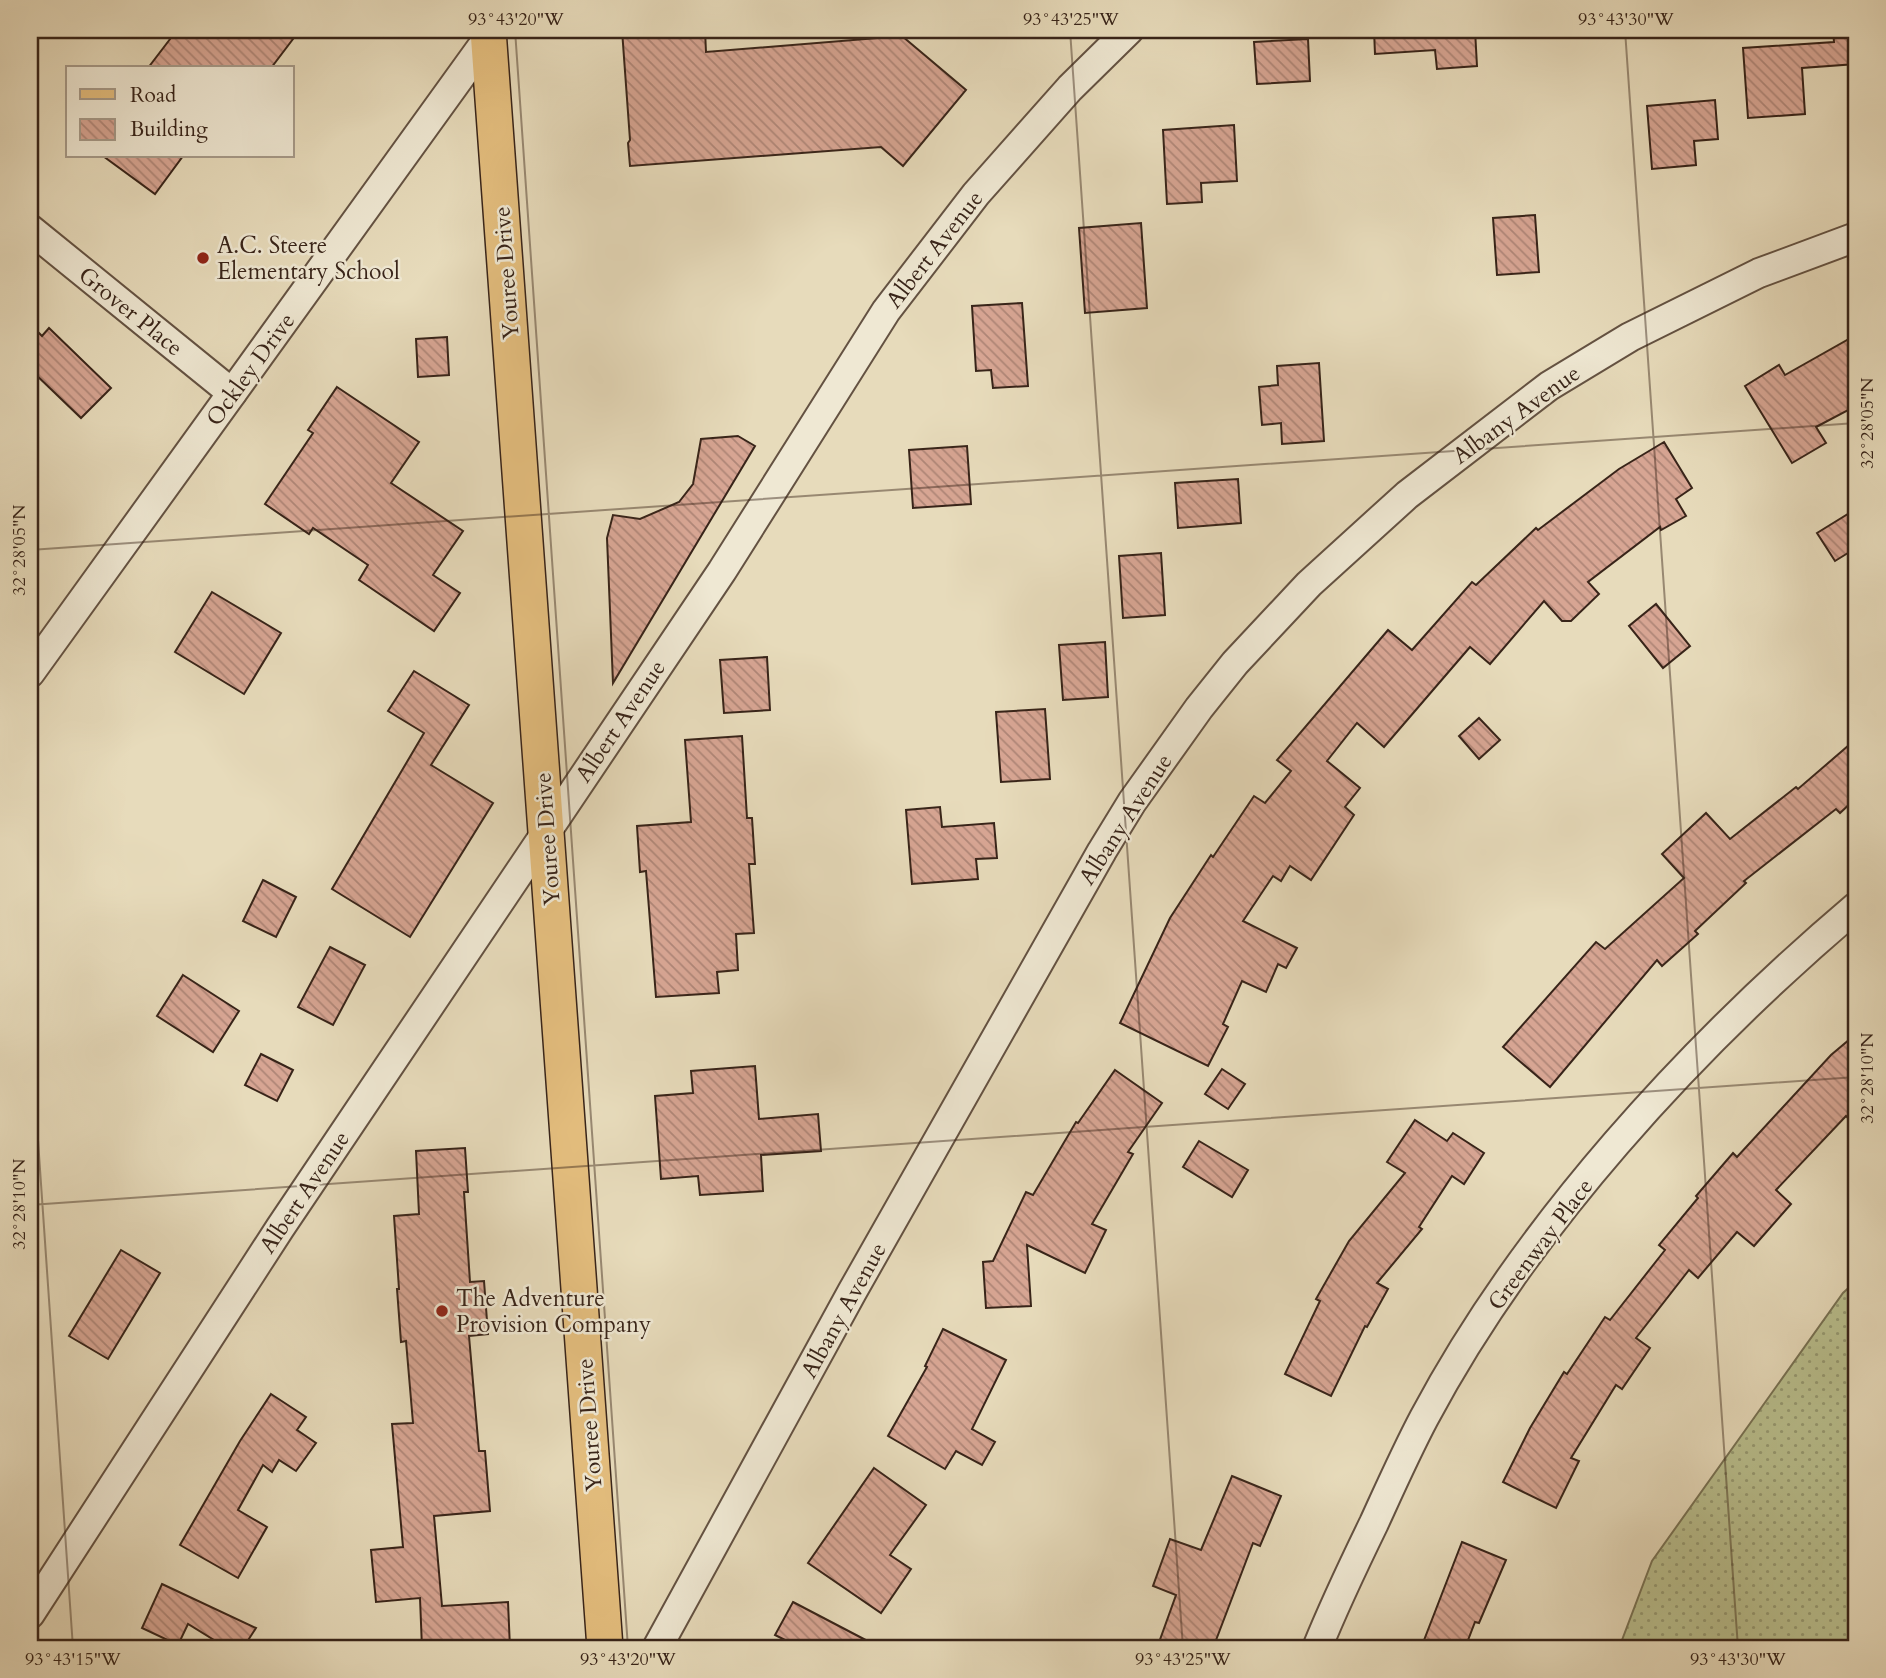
<svg xmlns="http://www.w3.org/2000/svg" width="1886" height="1678" font-family="Cardo,serif">
<style>
.grass{fill:url(#grass-dots);stroke:#787254;stroke-width:2}
.building{fill:url(#building-back-hatch);stroke:#382419;stroke-width:2}
.lines{fill:none;stroke-linecap:round;stroke-linejoin:round}
.minor-casing{stroke:#645242;stroke-width:32}
.major-casing{stroke:#382419;stroke-width:38}
.minor{stroke:#efe8d3;stroke-width:28}
.major{stroke:#e4be7e;stroke-width:35}
.ticks{fill:none;stroke:#382419;stroke-width:2;stroke-opacity:0.45}
.poi-dot{fill:#8f2418;stroke:#efe8d3;stroke-width:2.5}
.labels{text-anchor:middle;stroke-width:5;stroke-linejoin:round;paint-order:stroke}
.poi-label{font-size:23px;fill:#382419;stroke:#efe8d3;text-anchor:start}
.street-label{font-size:23px;fill:#382419;stroke:#efe8d3}
.neatline{fill:none;stroke:#382419;stroke-width:2.5}
.ticks-label{font-size:18px;text-anchor:middle;fill:#382419}
</style>
<defs>
<pattern id="grass-dots" width="8" height="8" patternUnits="userSpaceOnUse" patternTransform="scale(1.75)"><rect width="8" height="8" fill="#b9bf8e"/><path d="M2 2h.1M6 6h.1" fill="none" stroke="#979b73" stroke-width="1.8" stroke-linecap="round"/></pattern>
<pattern id="building-back-hatch" width="6" height="6" patternUnits="userSpaceOnUse" patternTransform="scale(1.75)"><rect width="6" height="6" fill="#d7a593"/><path d="M-1 5l2 2M0 0l6 6M5-1l2 2" fill="none" stroke="#af8677"/></pattern>
</defs>
<rect width="100%" height="100%" fill="#e7dbbb"/>
<filter id="stains"><feTurbulence type="fractalNoise" baseFrequency=".00286" numOctaves="4"/><feColorMatrix values="0 0 0 0 .2 0 0 0 0 .09 0 0 0 0 .02 0 0 0 .5 -.17"/></filter>
<radialGradient id="worn" r=".72"><stop offset=".6" stop-color="#630" stop-opacity="0"/><stop offset="1" stop-color="#630" stop-opacity=".3"/></radialGradient>
<!-- grass -->
<path class="grass" d="M 1856,1281 L 1856,1648 L 1619,1648 L 1652,1561 L 1843,1293 Z"/>
<!-- building -->
<g class="building">
<path d="M 177,30 L 280,30 L 293,39 L 271,68 L 148,68 Z"/>
<path d="M 622,30 L 705,30 L 706,52 L 902,36 L 966,90 L 903,166 L 881,147 L 630,166 L 628,143 L 630,140 Z"/>
<path d="M 1374,30 L 1475,30 L 1477,66 L 1437,69 L 1435,50 L 1375,54 Z"/>
<path d="M 1833,30 L 1856,30 L 1856,64 L 1802,68 L 1805,114 L 1748,118 L 1743,48 L 1834,42 Z"/>
<path d="M 1308,39 L 1310,81 L 1257,84 L 1254,42 Z"/>
<path d="M 1715,100 L 1718,139 L 1694,141 L 1696,165 L 1652,169 L 1647,106 Z"/>
<path d="M 1234,125 L 1237,181 L 1201,183 L 1202,202 L 1167,204 L 1163,130 Z"/>
<path d="M 103,156 L 183,156 L 155,194 Z"/>
<path d="M 1535,215 L 1539,272 L 1497,275 L 1493,218 Z"/>
<path d="M 1141,223 L 1147,308 L 1085,313 L 1079,228 Z"/>
<path d="M 1022,303 L 1028,386 L 993,388 L 991,370 L 976,371 L 972,306 Z"/>
<path d="M 30,324 L 42,336 L 49,328 L 111,388 L 81,418 L 30,369 Z"/>
<path d="M 1856,335 L 1856,406 L 1816,427 L 1826,443 L 1792,463 L 1745,386 L 1779,365 L 1785,375 Z"/>
<path d="M 447,337 L 449,375 L 418,377 L 416,339 Z"/>
<path d="M 1319,363 L 1324,441 L 1282,444 L 1281,423 L 1262,425 L 1259,387 L 1278,385 L 1277,366 Z"/>
<path d="M 337,387 L 419,442 L 391,483 L 463,531 L 433,575 L 460,593 L 434,631 L 359,580 L 368,565 L 313,528 L 309,534 L 265,504 L 313,433 L 308,430 Z"/>
<path d="M 738,436 L 755,446 L 613,683 L 607,538 L 613,515 L 640,519 L 679,502 L 693,484 L 701,439 Z"/>
<path d="M 1664,442 L 1692,488 L 1676,499 L 1686,516 L 1661,530 L 1660,527 L 1588,582 L 1599,594 L 1571,621 L 1562,621 L 1544,601 L 1490,664 L 1470,647 L 1384,747 L 1357,723 L 1327,761 L 1360,788 L 1345,807 L 1354,815 L 1311,880 L 1290,866 L 1281,881 L 1273,876 L 1243,921 L 1297,948 L 1286,968 L 1278,964 L 1266,992 L 1242,981 L 1223,1024 L 1228,1027 L 1208,1066 L 1120,1023 L 1170,918 L 1211,855 L 1213,857 L 1254,796 L 1265,803 L 1291,771 L 1277,760 L 1388,630 L 1412,650 L 1472,582 L 1476,585 L 1536,528 L 1538,530 L 1619,469 Z"/>
<path d="M 967,446 L 971,504 L 913,508 L 909,450 Z"/>
<path d="M 1238,479 L 1241,523 L 1178,528 L 1175,483 Z"/>
<path d="M 1856,509 L 1856,548 L 1835,561 L 1817,533 Z"/>
<path d="M 1161,553 L 1165,615 L 1123,618 L 1119,556 Z"/>
<path d="M 212,592 L 281,633 L 244,694 L 175,652 Z"/>
<path d="M 1656,604 L 1690,646 L 1663,668 L 1629,626 Z"/>
<path d="M 1105,642 L 1108,697 L 1063,700 L 1059,645 Z"/>
<path d="M 767,657 L 770,710 L 724,713 L 720,660 Z"/>
<path d="M 414,671 L 469,705 L 431,765 L 493,803 L 410,937 L 332,889 L 424,733 L 388,711 Z"/>
<path d="M 1045,709 L 1050,779 L 1001,782 L 996,712 Z"/>
<path d="M 1479,718 L 1500,740 L 1479,759 L 1459,736 Z"/>
<path d="M 742,736 L 747,818 L 752,818 L 755,864 L 749,864 L 754,933 L 736,934 L 738,970 L 717,972 L 719,993 L 656,997 L 646,871 L 640,872 L 637,826 L 691,822 L 685,740 Z"/>
<path d="M 1856,739 L 1856,798 L 1840,813 L 1836,809 L 1744,881 L 1746,883 L 1695,931 L 1698,934 L 1662,966 L 1657,960 L 1550,1087 L 1503,1047 L 1596,942 L 1605,949 L 1684,878 L 1662,854 L 1706,813 L 1730,839 L 1796,787 L 1798,789 Z"/>
<path d="M 940,807 L 942,827 L 994,823 L 997,858 L 976,859 L 978,879 L 912,884 L 906,810 Z"/>
<path d="M 263,880 L 296,897 L 276,937 L 243,921 Z"/>
<path d="M 330,947 L 365,965 L 333,1025 L 298,1007 Z"/>
<path d="M 183,975 L 239,1011 L 213,1052 L 157,1016 Z"/>
<path d="M 1856,1034 L 1856,1126 L 1846,1116 L 1776,1190 L 1791,1204 L 1754,1246 L 1737,1232 L 1698,1278 L 1689,1270 L 1636,1338 L 1650,1348 L 1622,1389 L 1616,1385 L 1571,1458 L 1579,1461 L 1556,1508 L 1503,1482 L 1530,1428 L 1564,1372 L 1567,1374 L 1605,1317 L 1610,1320 L 1665,1250 L 1659,1245 L 1698,1198 L 1696,1196 L 1733,1153 L 1737,1157 L 1831,1055 Z"/>
<path d="M 261,1054 L 293,1070 L 277,1101 L 245,1085 Z"/>
<path d="M 755,1066 L 759,1119 L 818,1114 L 821,1151 L 761,1155 L 763,1191 L 700,1195 L 698,1176 L 661,1179 L 655,1096 L 693,1093 L 691,1071 Z"/>
<path d="M 1222,1069 L 1245,1084 L 1228,1109 L 1205,1094 Z"/>
<path d="M 1115,1070 L 1162,1103 L 1128,1152 L 1133,1154 L 1092,1224 L 1106,1230 L 1085,1273 L 1027,1245 L 1031,1306 L 986,1308 L 983,1262 L 993,1261 L 1026,1192 L 1033,1195 L 1076,1122 L 1078,1123 Z"/>
<path d="M 1415,1120 L 1447,1141 L 1453,1133 L 1484,1153 L 1464,1184 L 1452,1176 L 1419,1227 L 1422,1229 L 1377,1283 L 1388,1289 L 1367,1327 L 1365,1326 L 1331,1396 L 1285,1374 L 1320,1301 L 1316,1299 L 1349,1241 L 1405,1173 L 1387,1162 Z"/>
<path d="M 1199,1141 L 1248,1170 L 1232,1197 L 1183,1167 Z"/>
<path d="M 465,1148 L 468,1192 L 464,1192 L 470,1282 L 484,1281 L 488,1334 L 469,1336 L 479,1451 L 485,1451 L 490,1511 L 434,1516 L 442,1606 L 508,1602 L 510,1648 L 422,1648 L 420,1598 L 376,1602 L 371,1550 L 403,1547 L 392,1424 L 413,1423 L 406,1341 L 401,1342 L 397,1289 L 399,1289 L 394,1216 L 419,1214 L 416,1151 Z"/>
<path d="M 121,1250 L 160,1273 L 108,1359 L 69,1336 Z"/>
<path d="M 943,1329 L 1006,1360 L 972,1429 L 995,1442 L 982,1465 L 956,1451 L 945,1469 L 888,1436 L 927,1367 L 925,1366 Z"/>
<path d="M 271,1394 L 306,1417 L 297,1430 L 316,1443 L 296,1471 L 279,1460 L 272,1472 L 263,1465 L 238,1510 L 267,1527 L 238,1578 L 180,1545 L 240,1441 Z"/>
<path d="M 874,1468 L 926,1505 L 890,1555 L 911,1569 L 881,1613 L 808,1563 Z"/>
<path d="M 1232,1476 L 1281,1496 L 1260,1546 L 1253,1543 L 1213,1648 L 1157,1648 L 1176,1595 L 1153,1586 L 1170,1539 L 1201,1550 Z"/>
<path d="M 1462,1542 L 1506,1560 L 1479,1623 L 1475,1622 L 1465,1648 L 1421,1648 Z"/>
<path d="M 162,1584 L 256,1628 L 243,1648 L 227,1648 L 188,1624 L 178,1645 L 142,1628 Z"/>
<path d="M 793,1602 L 881,1648 L 801,1648 L 775,1635 Z"/>
</g>
<g class="lines">
<defs>
<g id="minor">
<path d="M 30,229 L 232,393"/>
<path d="M 30,673 L 494,30"/>
<path d="M 30,1614 L 280,1228 L 722,571 L 886,311 L 976,194 L 1070,88 L 1129,30"/>
<path d="M 657,1648 L 852,1292 L 1102,851 L 1132,802 L 1199,708 L 1235,663 L 1309,584 L 1407,495 L 1549,386 L 1630,337 L 1759,273 L 1856,237"/>
<path d="M 1317,1648 C 1334,1606 1354,1564 1374,1523 C 1390,1488 1406,1452 1424,1418 C 1526,1226 1691,1047 1856,907"/>
</g>
<path id="major" d="M 488,30 L 605,1648"/>
</defs>
<!-- minor casing -->
<use href="#minor" class="minor-casing"/>
<!-- major casing -->
<use href="#major" class="major-casing"/>
<!-- minor -->
<use href="#minor" class="minor"/>
<!-- major -->
<use href="#major" class="major"/>
</g>
<!-- ticks -->
<path class="ticks" d="M 515,30 L 628,1648M 1070,30 L 1183,1648M 1625,30 L 1738,1648M 30,550 L 1856,423M 30,1024 L 73,1648M 30,1205 L 1856,1077"/>
<!-- markers -->
<g class="poi-dot">
<circle cx="203" cy="258" r="7"/>
<circle cx="442" cy="1311" r="7"/>
</g>
<g class="labels">
<!-- poi labels -->
<g class="poi-label">
<text x="217" y="253">A.C. Steere<tspan x="217" dy="26">Elementary School</tspan></text>
<text x="456" y="1306">The Adventure<tspan x="456" dy="26">Provision Company</tspan></text>
</g>
<!-- street labels -->
<g class="street-label">
<text transform="translate(934 249) rotate(-52)" y="8">Albert Avenue</text>
<text transform="translate(506 273) rotate(-94)" y="8">Youree Drive</text>
<text transform="translate(131 311) rotate(39)" y="8">Grover Place</text>
<text transform="translate(250 369) rotate(-54)" y="8">Ockley Drive</text>
<text transform="translate(1516 414) rotate(-36)" y="8">Albany Avenue</text>
<text transform="translate(620 721) rotate(-56)" y="8">Albert Avenue</text>
<text transform="translate(1125 819) rotate(-57)" y="8">Albany Avenue</text>
<text transform="translate(547 839) rotate(-94)" y="8">Youree Drive</text>
<text transform="translate(304 1192) rotate(-56)" y="8">Albert Avenue</text>
<text transform="translate(1540 1244) rotate(-53)" y="8">Greenway Place</text>
<text transform="translate(843 1310) rotate(-61)" y="8">Albany Avenue</text>
<text transform="translate(589 1425) rotate(-94)" y="8">Youree Drive</text>
</g>
</g>
<!-- margin -->
<rect width="1886" height="1678" fill="none" stroke="#e7dbbb" stroke-width="77"/>
<!-- legend -->
<rect x="66" y="66" width="228" height="91" fill="#efe8d3" stroke="#a69a89" stroke-width="2"/>
<rect x="80" y="89" width="35" height="10" fill="#e4be7e" stroke="#a69a89" stroke-width="2"/>
<text x="130" y="102" font-size="21" fill="#382419">Road</text>
<rect x="80" y="119" width="35" height="21" fill="url(#building-back-hatch)" stroke="#a69a89" stroke-width="2"/>
<text x="130" y="136" font-size="21" fill="#382419">Building</text>
<rect x="38" y="38" width="1810" height="1602" class="neatline"/>
<g class="ticks-label">
<text x="516" y="25">93°43'20"W</text>
<text x="1071" y="25">93°43'25"W</text>
<text x="1626" y="25">93°43'30"W</text>
<text transform="translate(1867 423) rotate(-90)" y="6">32°28'05"N</text>
<text transform="translate(19 550) rotate(-90)" y="6">32°28'05"N</text>
<text transform="translate(1867 1078) rotate(-90)" y="6">32°28'10"N</text>
<text transform="translate(19 1204) rotate(-90)" y="6">32°28'10"N</text>
<text x="73" y="1665">93°43'15"W</text>
<text x="628" y="1665">93°43'20"W</text>
<text x="1183" y="1665">93°43'25"W</text>
<text x="1738" y="1665">93°43'30"W</text>
</g>
<rect width="100%" height="100%" filter="url(#stains)"/>
<rect width="100%" height="100%" fill="url(#worn)"/>
</svg>
